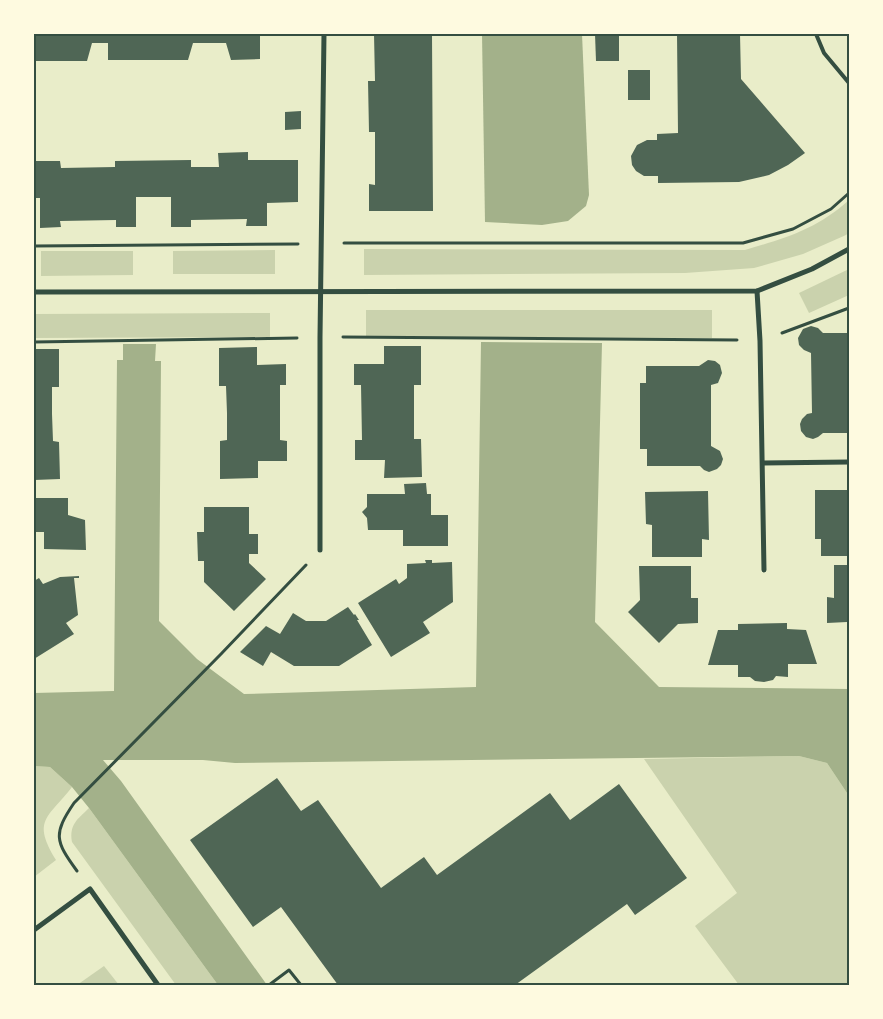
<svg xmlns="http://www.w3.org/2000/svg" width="883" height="1019" font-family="'DM Sans',sans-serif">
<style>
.green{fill:#cad2ad}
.water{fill:#a3b18a}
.building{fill:#4f6655}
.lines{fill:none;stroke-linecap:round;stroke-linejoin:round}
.path{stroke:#344e41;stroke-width:3}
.service{stroke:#344e41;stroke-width:4}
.minor{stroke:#344e41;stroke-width:5}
.neatline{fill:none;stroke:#344e41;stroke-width:2}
</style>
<rect width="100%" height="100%" fill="#e9edc9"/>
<!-- green -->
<g class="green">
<path d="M 849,200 L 849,232 L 846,235 L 803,254 L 754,268 L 685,273 L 364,275 L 364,249 L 745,250 C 786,238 817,229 849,200 Z"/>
<path d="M 275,250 L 275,274 L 173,274 L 173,251 Z"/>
<path d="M 41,251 L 133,251 L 133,275 L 41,276 Z"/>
<path d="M 849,269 L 849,295 L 809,313 L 799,293 Z"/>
<path d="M 366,310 L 712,310 L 712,338 L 366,337 Z"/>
<path d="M 270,313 L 270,337 L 34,338 L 34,314 Z"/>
<path d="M 799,756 L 827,763 L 849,796 L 849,985 L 739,985 L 695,926 L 737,893 L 644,759 Z"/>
<path d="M 34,766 L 50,767 L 72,787 C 47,819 32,820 56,860 L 34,877 Z"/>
<path d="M 89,808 L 218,985 L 176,985 L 72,842 C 69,824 78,819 89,808 Z"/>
<path d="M 104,966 L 119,985 L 77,985 Z"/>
</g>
<!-- water -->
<g class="water">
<path d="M 482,34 L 582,34 L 589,195 L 586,206 L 568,221 L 542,225 L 485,222 Z"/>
<path d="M 481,342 L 602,343 L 595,622 L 659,687 L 849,689 L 849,796 L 827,763 L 799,756 L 235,763 L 203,760 L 103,760 L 121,781 L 267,985 L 218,985 L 89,808 L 72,787 L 50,767 L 34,766 L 34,693 L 114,691 L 117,360 L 123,360 L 123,344 L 156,344 L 155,361 L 161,361 L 159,621 L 197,659 L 244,694 L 476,687 Z"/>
</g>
<!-- building -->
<g class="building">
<path d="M 34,34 L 260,34 L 260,59 L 231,60 L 226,43 L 193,43 L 188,60 L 108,60 L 108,43 L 92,43 L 87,61 L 34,61 Z"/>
<path d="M 374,34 L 432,34 L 433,211 L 369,211 L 369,184 L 375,185 L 375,132 L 369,132 L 368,81 L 375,81 Z"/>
<path d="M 595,34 L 619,34 L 619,61 L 596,61 Z"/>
<path d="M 677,34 L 740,34 L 741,79 L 805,153 L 788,165 L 769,175 L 739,182 L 658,183 L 658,176 L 644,176 L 636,171 L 632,165 L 631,156 L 637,145 L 647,140 L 657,140 L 657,134 L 678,133 Z"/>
<rect x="628" y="70" width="22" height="30"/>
<path d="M 301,111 L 301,129 L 285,130 L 285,112 Z"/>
<path d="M 248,152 L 248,160 L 298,160 L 298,202 L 267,203 L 267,226 L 246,226 L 247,219 L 191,220 L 191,227 L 171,227 L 171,197 L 136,197 L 136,227 L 116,227 L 116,220 L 60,221 L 61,227 L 40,228 L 40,198 L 34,198 L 34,161 L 60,161 L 61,168 L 115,167 L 115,161 L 191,160 L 191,167 L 219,167 L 218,153 Z"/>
<path d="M 811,326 L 818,328 L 823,333 L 849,333 L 849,433 L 823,433 L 818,437 L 813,439 L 806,437 L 801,431 L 800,424 L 802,419 L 807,414 L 812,413 L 811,353 L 804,350 L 799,345 L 798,338 L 803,329 Z"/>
<path d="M 384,346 L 421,346 L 421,385 L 414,385 L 414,439 L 421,439 L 422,477 L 384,478 L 385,460 L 355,460 L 355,440 L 362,440 L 361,385 L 354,385 L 354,364 L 384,364 Z"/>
<path d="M 257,347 L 257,365 L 286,364 L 286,385 L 280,385 L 280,440 L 287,441 L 287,461 L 258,461 L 258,478 L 220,479 L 220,441 L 227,440 L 227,413 L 226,386 L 219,386 L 219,348 Z"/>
<path d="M 34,349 L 59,349 L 59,387 L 52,387 L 52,414 L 53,441 L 59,442 L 60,479 L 34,480 Z"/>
<path d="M 708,360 L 715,361 L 720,365 L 722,373 L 718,383 L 711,385 L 711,446 L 720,451 L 723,459 L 721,465 L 717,469 L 709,472 L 704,470 L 700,466 L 647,466 L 647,449 L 640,449 L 640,383 L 646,383 L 646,366 L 699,366 Z"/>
<path d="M 426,483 L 427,494 L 431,494 L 431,515 L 448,515 L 448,546 L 403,546 L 403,530 L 368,530 L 367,518 L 362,512 L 367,507 L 367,494 L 405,494 L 404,484 Z"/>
<path d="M 815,490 L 849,490 L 849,556 L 821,556 L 821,539 L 815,539 Z"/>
<path d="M 708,491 L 709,540 L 702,539 L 702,557 L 652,557 L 652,525 L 646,524 L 645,492 Z"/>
<path d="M 34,498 L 68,498 L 68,515 L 85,520 L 86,550 L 44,549 L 44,532 L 34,532 Z"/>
<path d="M 204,507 L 249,507 L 249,534 L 258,534 L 258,554 L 249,554 L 249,563 L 266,579 L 234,611 L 204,582 L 204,561 L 198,561 L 197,532 L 204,532 Z"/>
<path d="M 425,560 L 432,560 L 432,563 L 452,562 L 453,602 L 423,622 L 430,633 L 391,657 L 358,603 L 396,579 L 399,584 L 407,578 L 407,564 L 426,563 Z"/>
<path d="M 834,565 L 849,565 L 849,624 L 847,622 L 827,623 L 827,597 L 834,598 Z"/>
<path d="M 639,566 L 691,566 L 691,598 L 698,598 L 698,623 L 678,624 L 659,643 L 628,612 L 640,600 Z"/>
<path d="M 79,576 L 79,578 L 74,578 L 78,615 L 66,623 L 74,634 L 34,659 L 34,581 L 39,578 L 43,584 L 60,577 Z"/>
<path d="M 348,607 L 354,615 L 355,614 L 359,620 L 357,620 L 372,645 L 339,666 L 294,666 L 271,652 L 263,666 L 240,652 L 266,626 L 280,634 L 293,613 L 306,621 L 326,621 Z"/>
<path d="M 787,623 L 787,629 L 806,630 L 817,664 L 788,664 L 788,677 L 776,676 L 773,680 L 764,682 L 755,681 L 750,677 L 738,677 L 738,665 L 708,665 L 718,630 L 738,630 L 738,624 Z"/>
<path d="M 277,778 L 301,811 L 318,800 L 381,888 L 424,857 L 437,875 L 550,793 L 570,820 L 619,784 L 687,878 L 635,915 L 627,904 L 515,985 L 338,985 L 281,907 L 253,927 L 190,840 Z"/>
</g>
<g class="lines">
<!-- path -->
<g class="path">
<path d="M 344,243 L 743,243 L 793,229 L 831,209 L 849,193"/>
<path d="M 34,246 L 298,244"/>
<path d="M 782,333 L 849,308"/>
<path d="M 343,337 L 737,340"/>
<path d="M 34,342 L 297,338"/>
<path d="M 77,871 C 55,841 53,834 74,803 L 221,654 L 306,565"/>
<path d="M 269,985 L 289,970 L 301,985"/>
</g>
<!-- service -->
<path class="service" d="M 816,34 L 824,53 L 849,83"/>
<!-- minor -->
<g class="minor">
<path d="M 757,291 L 760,341 L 764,570"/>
<path d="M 34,292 L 757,291 L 812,269 L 849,249"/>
<path d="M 763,463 L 849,462"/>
<path d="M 320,550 L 320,337 L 324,34"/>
<path d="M 34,930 L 90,889 L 158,985"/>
</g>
</g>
<!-- border -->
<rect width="883" height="1019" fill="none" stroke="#fefae0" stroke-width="70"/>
<rect x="35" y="35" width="813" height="949" class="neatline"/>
</svg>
